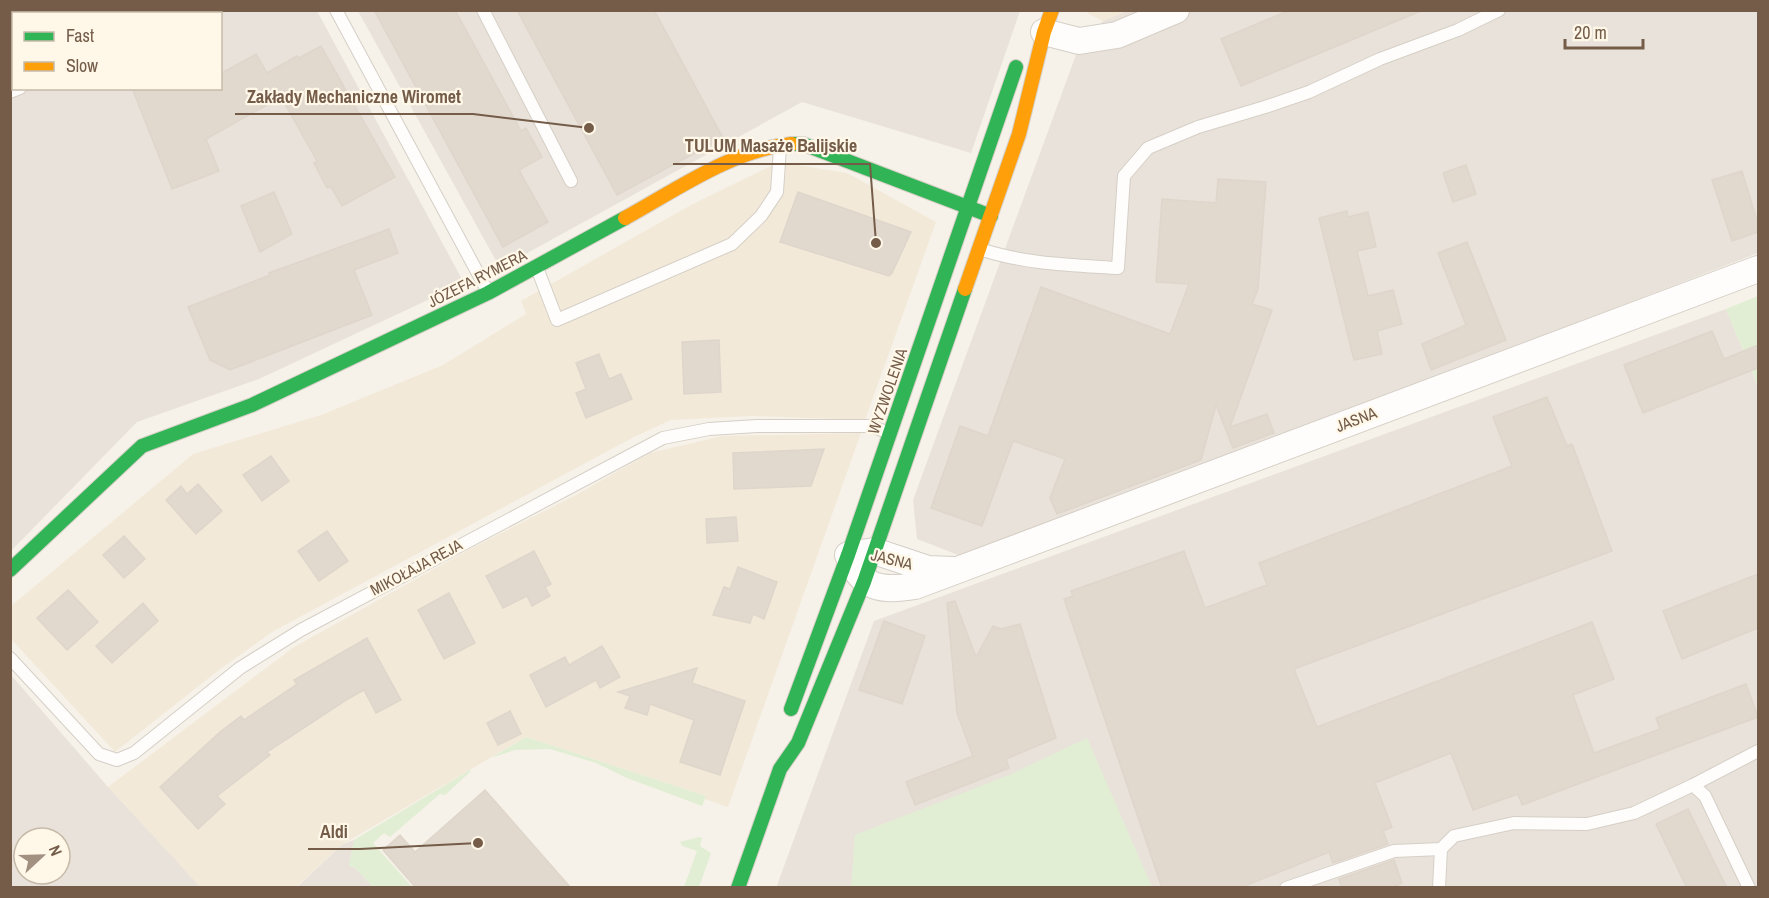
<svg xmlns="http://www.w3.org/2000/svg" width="1769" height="898" font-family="'Archivo Narrow',sans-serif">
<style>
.residential{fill:#f2e9d9}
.industrial{fill:#e9e2da;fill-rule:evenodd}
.green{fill:#e1eed4}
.building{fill:#e1d8ce;stroke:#dfd6cb;stroke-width:1.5}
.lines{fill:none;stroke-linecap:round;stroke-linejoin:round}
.lane-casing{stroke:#d5cfc6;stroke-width:14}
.street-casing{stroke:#d5cfc6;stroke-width:28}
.fast-casing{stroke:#d6cfc6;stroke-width:16}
.slow-casing{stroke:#d6cfc6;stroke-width:16}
.lane{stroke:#fefdfc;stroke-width:12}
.street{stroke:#fefdfc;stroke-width:26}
.fast{stroke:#30b455;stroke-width:14}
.slow{stroke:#ff9f0a;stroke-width:14}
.labels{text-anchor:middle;stroke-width:4.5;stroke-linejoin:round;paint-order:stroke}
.street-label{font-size:16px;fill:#745c49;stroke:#fff8e9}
.leader{fill:none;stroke:#745c49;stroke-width:2}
.callout-dot{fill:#745c49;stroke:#fff8e9;stroke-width:2}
.callout-label{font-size:18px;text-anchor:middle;font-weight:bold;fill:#745c49;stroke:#fff8e9;stroke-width:4.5;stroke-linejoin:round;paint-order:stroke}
</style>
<rect width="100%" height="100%" fill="#f6f2e9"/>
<!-- residential -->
<g class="residential">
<path d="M 1088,11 L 1130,11 L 1103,21 L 1087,13 Z"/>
<path d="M 779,162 L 847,173 L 936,222 L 865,420 L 752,416 L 671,420 L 632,438 L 272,632 L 219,670 L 115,752 L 11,639 L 11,606 L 193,454 L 321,415 L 443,365 L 526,314 L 521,301 L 691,205 Z"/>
<path d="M 861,433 L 728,807 L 705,799 L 706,796 L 526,737 L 343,844 L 296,887 L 200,888 L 108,787 L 294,647 L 468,550 L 574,496 L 650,453 L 722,436 Z"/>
</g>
<!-- industrial -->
<g class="industrial">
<path d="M 1130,10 L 1758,11 L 1758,253 L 966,558 L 917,539 L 913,500 L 1077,52 L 1103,21 Z"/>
<path d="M 11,11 L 317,11 L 464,283 L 259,379 L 137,422 L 11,551 ZM 14,14 L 220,14 L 220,88 L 14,88 Z"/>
<path d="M 358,11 L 1020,11 L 971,153 L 802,102 L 500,268 Z"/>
<path d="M 1726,309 L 1758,387 L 1758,887 L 776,888 L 874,621 Z"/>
<path d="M 11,675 L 108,787 L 200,887 L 11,887 ZM 24,838 L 60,838 L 60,874 L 24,874 Z"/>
<path d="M 354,840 L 349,866 L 354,867 L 373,887 L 296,888 L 343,844 Z"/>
</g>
<!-- green -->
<g class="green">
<path d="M 1758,296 L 1758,387 L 1726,309 Z"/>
<path d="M 526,737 L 706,796 L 702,806 L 627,778 L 596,763 L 550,749 L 515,750 L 491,758 Z"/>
<path d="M 1087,738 L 1152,887 L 851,887 L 855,835 L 1009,775 Z"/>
<path d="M 470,770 L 471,771 L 445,795 L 440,794 L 390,837 L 384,833 L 373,843 L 412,887 L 373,887 L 354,867 L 349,866 L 354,840 Z"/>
<path d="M 699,837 L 702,838 L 700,846 L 711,853 L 699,887 L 684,887 L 697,851 L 682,846 L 680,842 Z"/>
</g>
<!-- building -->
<g class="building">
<path d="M 374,10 L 455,10 L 521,131 L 526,128 L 542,157 L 519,170 L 548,222 L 503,247 Z"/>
<path d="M 517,10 L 654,10 L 723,138 L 617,195 Z"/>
<path d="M 1290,10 L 1421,10 L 1421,11 L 1241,86 L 1221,39 Z"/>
<path d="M 321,46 L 395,177 L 342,206 L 331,187 L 327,188 L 314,163 L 317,161 L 281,97 L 206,139 L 219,171 L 172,189 L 132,88 L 220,88 L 220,74 L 256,54 L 267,73 L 297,56 L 299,58 Z"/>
<path d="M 1466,165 L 1476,194 L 1453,202 L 1443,173 Z"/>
<path d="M 1742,171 L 1758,224 L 1758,232 L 1732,241 L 1712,180 Z"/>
<path d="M 1218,179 L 1266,182 L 1258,289 L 1252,304 L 1272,310 L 1230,427 L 1267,414 L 1274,433 L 1233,448 L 1216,405 L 1201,460 L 1057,514 L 1050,498 L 1065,459 L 1013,441 L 982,526 L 931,508 L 960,426 L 988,436 L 1041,287 L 1170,334 L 1189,284 L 1156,282 L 1162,199 L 1216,203 Z"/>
<path d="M 274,192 L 292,234 L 260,252 L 241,206 Z"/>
<path d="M 798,192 L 911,232 L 892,273 L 889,276 L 780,242 Z"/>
<path d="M 1347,211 L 1348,217 L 1368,212 L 1376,247 L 1357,251 L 1368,296 L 1393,290 L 1402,324 L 1377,331 L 1382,354 L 1354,360 L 1319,218 Z"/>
<path d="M 389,229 L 398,253 L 354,270 L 372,315 L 230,370 L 210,360 L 188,307 L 270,275 L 269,273 Z"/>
<path d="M 1467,242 L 1506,340 L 1431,370 L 1422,344 L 1466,325 L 1438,253 Z"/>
<path d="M 1712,331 L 1724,359 L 1758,345 L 1758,368 L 1643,413 L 1624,365 Z"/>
<path d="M 719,340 L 721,392 L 684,394 L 682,342 Z"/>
<path d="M 599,354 L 609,379 L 621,374 L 632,399 L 586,418 L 576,393 L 586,389 L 576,363 Z"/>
<path d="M 1547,397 L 1567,446 L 1572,444 L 1612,551 L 1294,669 L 1317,727 L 1592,622 L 1614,679 L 1573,695 L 1594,753 L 1660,729 L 1656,718 L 1746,684 L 1758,717 L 1522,805 L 1518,794 L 1473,810 L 1451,753 L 1375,783 L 1392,827 L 1383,831 L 1388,844 L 1333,863 L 1329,852 L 1240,888 L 1162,888 L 1064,599 L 1073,596 L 1071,591 L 1184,551 L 1205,608 L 1267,585 L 1259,563 L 1512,466 L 1493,417 Z"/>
<path d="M 824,449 L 811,486 L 734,489 L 733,453 Z"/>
<path d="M 271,456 L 289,481 L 262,501 L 243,475 Z"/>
<path d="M 198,484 L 222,511 L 196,534 L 166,500 L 181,486 L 187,494 Z"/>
<path d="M 736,517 L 738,541 L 707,543 L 706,519 Z"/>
<path d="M 327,531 L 348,561 L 319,581 L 298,551 Z"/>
<path d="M 124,536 L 145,559 L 124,578 L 103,555 Z"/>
<path d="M 534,551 L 551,584 L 545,587 L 550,596 L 532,606 L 527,596 L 503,608 L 486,576 Z"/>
<path d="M 738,567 L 777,582 L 764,619 L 753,614 L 750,623 L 713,615 L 724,587 L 730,589 Z"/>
<path d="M 1758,574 L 1758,628 L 1682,659 L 1663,611 Z"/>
<path d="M 68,590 L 98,622 L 67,650 L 37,618 Z"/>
<path d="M 449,593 L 475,643 L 444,659 L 418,610 Z"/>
<path d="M 955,601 L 976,657 L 993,626 L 1001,629 L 1020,624 L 1056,738 L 1006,759 L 1009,768 L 915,805 L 906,782 L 973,756 L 957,713 L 947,603 Z"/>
<path d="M 143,603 L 158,621 L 112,663 L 96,646 Z"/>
<path d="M 884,621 L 925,636 L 902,704 L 859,690 Z"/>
<path d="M 367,638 L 401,700 L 376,713 L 364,690 L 346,700 L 267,752 L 270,755 L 217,796 L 225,804 L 198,829 L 160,787 L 220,732 L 241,716 L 244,720 L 297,684 L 294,680 Z"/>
<path d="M 602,646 L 620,677 L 600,688 L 596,680 L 546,707 L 530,675 L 565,657 L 569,665 Z"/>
<path d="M 697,668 L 692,683 L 745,701 L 720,775 L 680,762 L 694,720 L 650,704 L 647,715 L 625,708 L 630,696 L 618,692 Z"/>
<path d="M 510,711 L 521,734 L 498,745 L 487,723 Z"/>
<path d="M 485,790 L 571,888 L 416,888 L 383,850 L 400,835 L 415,852 Z"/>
<path d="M 1688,809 L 1727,888 L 1687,888 L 1656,824 Z"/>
<path d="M 1394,860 L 1402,883 L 1391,888 L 1342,888 L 1339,879 Z"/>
</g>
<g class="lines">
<defs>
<g id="lane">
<path d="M 336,10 L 488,292"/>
<path d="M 483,10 L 571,181"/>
<path d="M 211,14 L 217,10"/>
<path d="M 10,92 L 20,88"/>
<path d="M 980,249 C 1024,264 1072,265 1118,268 L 1124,176 L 1148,148 L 1198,127 L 1265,107 L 1309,92 L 1380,59 L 1458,30 L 1499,10"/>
<path d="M 537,268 L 557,320 L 732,244 L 761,216 L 777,192 L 780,147"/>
<path d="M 10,658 L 99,754 L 117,760 L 134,753 L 240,668 L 301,630 L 663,438 L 709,429 L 757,426 L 871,426 L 889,433"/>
<path d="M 1693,785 L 1758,751"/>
<path d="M 1286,888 L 1394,851 L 1441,849"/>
<path d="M 1439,888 L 1441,849 L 1454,836 L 1514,823 L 1587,824 L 1634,813 L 1693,785 L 1705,796 L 1749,888"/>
</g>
<g id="street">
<path d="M 1044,32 L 1079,41 L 1117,35 L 1176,10"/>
<path d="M 953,570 L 928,569 L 874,551 L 848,555 C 862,590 882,591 915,586 L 1758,269"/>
</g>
<g id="fast">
<path d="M 792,144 L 803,144 L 991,216"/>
<path d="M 10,570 L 142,446 L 252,405 L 488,293 L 625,218"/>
<path d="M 791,709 L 848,555 L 1016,67"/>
<path d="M 738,888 L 780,769 L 798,743 L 864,582 L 965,289"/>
</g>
<g id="slow">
<path d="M 625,218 C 676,190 733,149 792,144"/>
<path d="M 965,289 L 1019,134 L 1044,32 L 1052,10"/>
</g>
</defs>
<!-- lane casing -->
<use href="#lane" class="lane-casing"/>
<!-- street casing -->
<use href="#street" class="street-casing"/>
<!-- fast casing -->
<use href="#fast" class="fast-casing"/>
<!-- slow casing -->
<use href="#slow" class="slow-casing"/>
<!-- lane -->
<use href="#lane" class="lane"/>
<!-- street -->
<use href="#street" class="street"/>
<!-- fast -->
<use href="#fast" class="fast"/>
<!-- slow -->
<use href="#slow" class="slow"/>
</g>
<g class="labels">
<!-- street labels -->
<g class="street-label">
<text transform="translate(477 278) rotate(-27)" y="6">JÓZEFA RYMERA</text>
<text transform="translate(887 391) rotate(-71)" y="6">WYZWOLENIA</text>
<text transform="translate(1356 419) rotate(-21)" y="6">JASNA</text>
<text transform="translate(892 559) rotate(14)" y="6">JASNA</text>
<text transform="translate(416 567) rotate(-28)" y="6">MIKOŁAJA REJA</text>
</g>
</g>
<!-- callouts -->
<path class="leader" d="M589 128L473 114H235M876 243L870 164H673M478 843L360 849H308"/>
<g class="callout-dot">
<circle cx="589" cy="128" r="6"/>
<circle cx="876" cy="243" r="6"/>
<circle cx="478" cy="843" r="6"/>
</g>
<g class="callout-label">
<text x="354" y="103">Zakłady Mechaniczne Wiromet</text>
<text x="771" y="152">TULUM Masaże Balijskie</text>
<text x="334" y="838">Aldi</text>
</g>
<!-- border -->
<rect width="1769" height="898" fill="none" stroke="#745c49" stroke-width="24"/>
<!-- legend -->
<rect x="12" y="12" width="210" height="78" fill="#fff8e9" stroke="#c7baa9" stroke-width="1.5"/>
<rect x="24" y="32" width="30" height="9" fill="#30b455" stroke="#c7baa9" stroke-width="1.5"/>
<text x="66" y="42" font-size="18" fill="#745c49">Fast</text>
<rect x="24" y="62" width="30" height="9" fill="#ff9f0a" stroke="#c7baa9" stroke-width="1.5"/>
<text x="66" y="72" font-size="18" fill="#745c49">Slow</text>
<!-- north arrow -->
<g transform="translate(42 856) rotate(68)"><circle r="28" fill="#fff8e9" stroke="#c7baa9" stroke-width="1.5"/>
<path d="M0-4.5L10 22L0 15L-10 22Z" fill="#a29081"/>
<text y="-9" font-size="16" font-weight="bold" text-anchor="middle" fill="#745c49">N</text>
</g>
<!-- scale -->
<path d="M1565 39v9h78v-9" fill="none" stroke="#745c49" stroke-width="3"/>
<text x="1574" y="39" font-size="18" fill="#745c49" stroke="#fff8e9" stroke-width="4.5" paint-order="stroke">20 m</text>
</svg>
